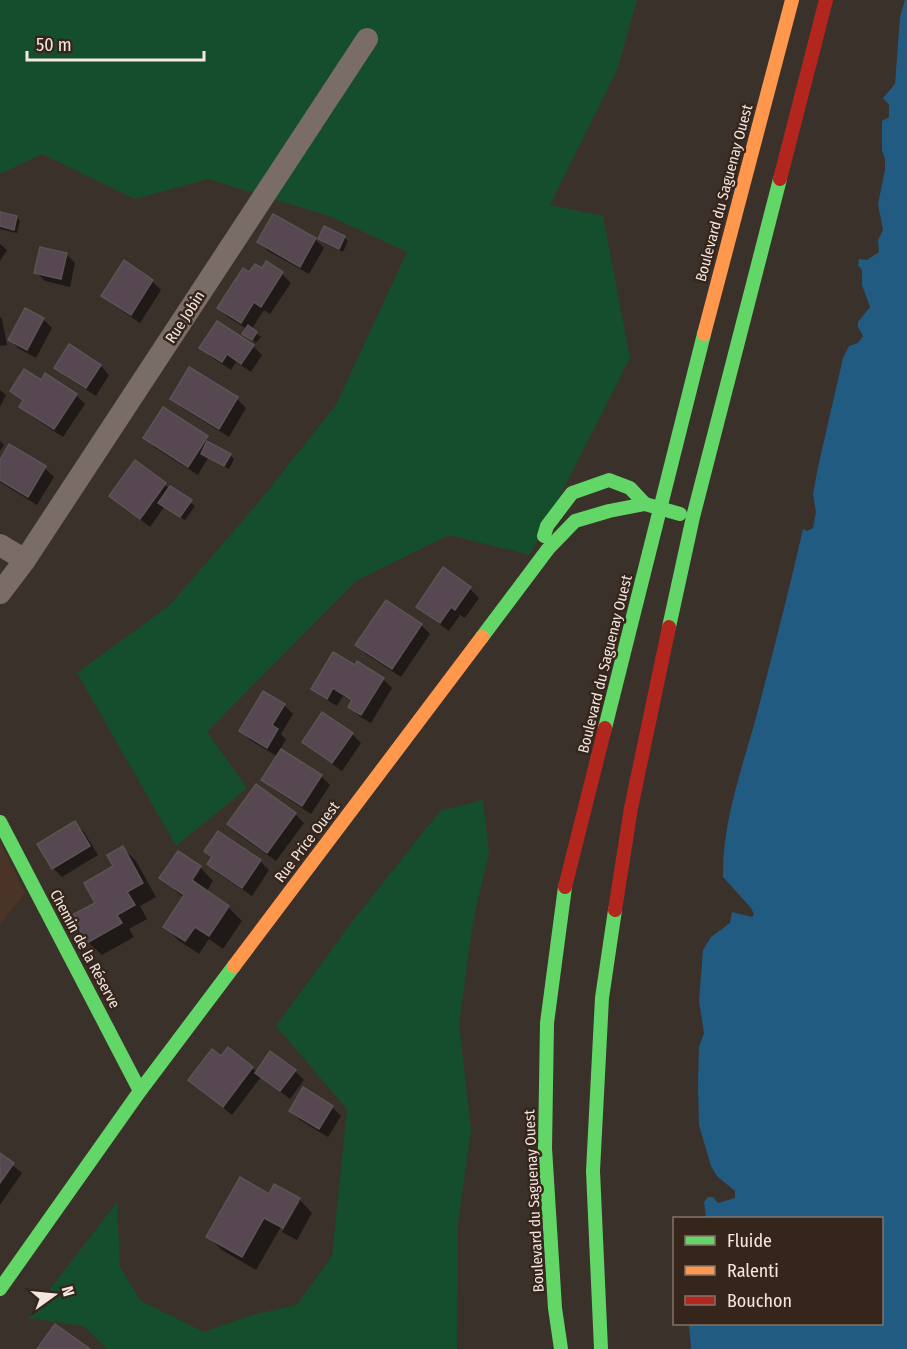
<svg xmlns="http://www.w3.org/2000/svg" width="907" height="1349" font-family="'Fira Sans Condensed',sans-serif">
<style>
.built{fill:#4a3427}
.green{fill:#154e2d}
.water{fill:#215b82}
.shadow{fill:#0007}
.building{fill:#564750;stroke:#5b5454;stroke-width:1.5}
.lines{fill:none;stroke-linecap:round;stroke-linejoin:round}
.street{stroke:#7a6c67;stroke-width:22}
.fast{stroke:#63d668;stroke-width:14}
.slow{stroke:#ff974d;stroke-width:14}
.jam{stroke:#b3261e;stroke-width:14}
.labels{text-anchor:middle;stroke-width:5;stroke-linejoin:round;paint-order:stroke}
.street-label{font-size:15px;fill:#f3e7e0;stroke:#36251b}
</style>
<rect width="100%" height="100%" fill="#3b312b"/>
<!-- built -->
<path class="built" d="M 0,842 L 25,893 L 0,924 Z"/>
<!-- green -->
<g class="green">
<path d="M 0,0 L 637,0 L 617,70 L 550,205 L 603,216 L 630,358 L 530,555 L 449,535 L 356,581 L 207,732 L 247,788 L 176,846 L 77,673 L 170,605 L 258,503 L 336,405 L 407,252 L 329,216 L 208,179 L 135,199 L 42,154 L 0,174 Z"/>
<path d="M 483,800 L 489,853 L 473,921 L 459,1024 L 471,1130 L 458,1223 L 457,1349 L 107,1349 L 84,1326 L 28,1318 L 117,1202 L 120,1267 L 141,1301 L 204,1332 L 252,1315 L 297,1305 L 332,1256 L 347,1109 L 276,1026 L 349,926 L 440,811 Z"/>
</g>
<!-- water -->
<path class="water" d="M 905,0 L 907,0 L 907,1349 L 691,1349 L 689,1324 L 882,1324 L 882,1218 L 706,1218 L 704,1202 L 708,1197 L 713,1197 L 718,1203 L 735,1198 L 735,1191 L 717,1176 L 711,1166 L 699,1125 L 698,1085 L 699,1047 L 704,1033 L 699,1001 L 703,950 L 711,937 L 730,923 L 732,912 L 752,917 L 754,914 L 751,908 L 723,877 C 722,826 740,774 754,725 C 771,660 788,595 803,529 L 807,531 L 813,528 L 816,512 L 813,494 L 818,467 L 843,358 L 849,346 L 858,343 L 863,336 L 858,327 L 858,322 L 870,307 L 862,285 L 862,270 L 858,265 L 859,259 L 867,260 L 879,252 L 878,240 L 883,230 L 878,204 L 885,170 L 885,158 L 882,151 L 882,121 L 889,117 L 889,105 L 883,98 L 895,84 L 900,17 Z"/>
<!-- shadow -->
<g class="shadow">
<path d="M 0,213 L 16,217 L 20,221 L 17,233 L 0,229 Z"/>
<path d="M 344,237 L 348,241 L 343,252 L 324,243 L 320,238 Z"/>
<path d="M 315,239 L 324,248 L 309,274 L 268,251 L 259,242 Z"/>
<path d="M 0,244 L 7,250 L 0,261 Z"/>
<path d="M 66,254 L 75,263 L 70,287 L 45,281 L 36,272 Z"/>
<path d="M 266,263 L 282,274 L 291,283 L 270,314 L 264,310 L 251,330 L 261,337 L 256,343 L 244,334 L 247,329 L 228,317 L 219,308 L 249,274 L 262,270 Z"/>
<path d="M 152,281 L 161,290 L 140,323 L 112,304 L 103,295 Z"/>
<path d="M 0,317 L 2,319 L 7,345 L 0,346 Z"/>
<path d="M 43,319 L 52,328 L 36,358 L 18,348 L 9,339 Z"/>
<path d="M 70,346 L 101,366 L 109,375 L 96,396 L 65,376 L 56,367 Z"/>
<path d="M 253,346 L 262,355 L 251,372 L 236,362 L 231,370 L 210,356 L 201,347 Z"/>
<path d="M 189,369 L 237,399 L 246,408 L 229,437 L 181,407 L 172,398 Z"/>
<path d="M 42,382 L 76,395 L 85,404 L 63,437 L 30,415 L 21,406 L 24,402 L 12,391 Z"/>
<path d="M 0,390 L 6,395 L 0,407 Z"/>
<path d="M 163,409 L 230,455 L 234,459 L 229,469 L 208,458 L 198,475 L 154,447 L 145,438 Z"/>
<path d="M 0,441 L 4,445 L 0,451 Z"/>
<path d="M 10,446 L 45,468 L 54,477 L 37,505 L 0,482 L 0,463 Z"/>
<path d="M 135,462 L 170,489 L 195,506 L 185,520 L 164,507 L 150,527 L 110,496 Z"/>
<path d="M 443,570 L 470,589 L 479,598 L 465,618 L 460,615 L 449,631 L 427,615 L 418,606 Z"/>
<path d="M 421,625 L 430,634 L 401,677 L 366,654 L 357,645 Z"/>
<path d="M 355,667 L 383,679 L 392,688 L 371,723 L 359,716 L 350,707 L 353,702 L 343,696 L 337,706 L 322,697 L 313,688 Z"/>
<path d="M 284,705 L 293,714 L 281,734 L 286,739 L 280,750 L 321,776 L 330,785 L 311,814 L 272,788 L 263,779 L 278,757 L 250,740 L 241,731 Z"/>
<path d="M 352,734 L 361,743 L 342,771 L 313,751 L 304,742 Z"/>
<path d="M 295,814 L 304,823 L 276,861 L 237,833 L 229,824 Z"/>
<path d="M 75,823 L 84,832 L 98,855 L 62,877 L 53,868 Z"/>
<path d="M 123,848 L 136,861 L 156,897 L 140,906 L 147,919 L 129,929 L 134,937 L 102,955 L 88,942 Z"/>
<path d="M 206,851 L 260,861 L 269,870 L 252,896 L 218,873 L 209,864 L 213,858 Z"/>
<path d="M 200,867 L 213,881 L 206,892 L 228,907 L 242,921 L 223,949 L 209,939 L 199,954 L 178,940 L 165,926 L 184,898 L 161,878 Z"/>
<path d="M 221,1058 L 252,1068 L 257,1072 L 295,1071 L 304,1080 L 290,1099 L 261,1077 L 232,1115 L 190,1080 Z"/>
<path d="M 332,1107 L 341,1116 L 328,1137 L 300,1120 L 291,1111 Z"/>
<path d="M 0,1155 L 22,1173 L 0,1205 Z"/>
<path d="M 269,1196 L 299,1199 L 312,1213 L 297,1240 L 282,1232 L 300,1201 L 296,1201 L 256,1270 L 222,1250 L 208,1236 Z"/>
</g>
<!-- building -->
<g class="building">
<path d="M 0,212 L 17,216 L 14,230 L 0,226 Z"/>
<path d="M 273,214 L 316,238 L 300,267 L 257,242 Z"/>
<path d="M 324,226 L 345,236 L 339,249 L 318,239 Z"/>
<path d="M 40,247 L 67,253 L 61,279 L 34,273 Z"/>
<path d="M 124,260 L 153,280 L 131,315 L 101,296 Z"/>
<path d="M 266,261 L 283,272 L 261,307 L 254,302 L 241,323 L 217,308 L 243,268 L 249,272 L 255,264 L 262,268 Z"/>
<path d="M 25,308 L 44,318 L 27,350 L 8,340 Z"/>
<path d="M 217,321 L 254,345 L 241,364 L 227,354 L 222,362 L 199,348 Z"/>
<path d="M 248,325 L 257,332 L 252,340 L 242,334 Z"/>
<path d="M 69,344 L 101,365 L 86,388 L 54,368 Z"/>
<path d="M 189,367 L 238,397 L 219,429 L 170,399 Z"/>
<path d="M 24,369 L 41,380 L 45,373 L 77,394 L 54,429 L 19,407 L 23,400 L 10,391 Z"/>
<path d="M 163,407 L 208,436 L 188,467 L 143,438 Z"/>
<path d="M 207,441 L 231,454 L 224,466 L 201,454 Z"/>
<path d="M 9,444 L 46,466 L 28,497 L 0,480 L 0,460 Z"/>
<path d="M 135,460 L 166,483 L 140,519 L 109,496 Z"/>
<path d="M 170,486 L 192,500 L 180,517 L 158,503 Z"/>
<path d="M 443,567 L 471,587 L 455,610 L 451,607 L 440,623 L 416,607 Z"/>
<path d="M 386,600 L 422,624 L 392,669 L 355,645 Z"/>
<path d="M 333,652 L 355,665 L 357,661 L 384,678 L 361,715 L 348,707 L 352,700 L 333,688 L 327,699 L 311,689 Z"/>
<path d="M 263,691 L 285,704 L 272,725 L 278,729 L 267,748 L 239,731 Z"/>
<path d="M 322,712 L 353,733 L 332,763 L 302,742 Z"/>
<path d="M 281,749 L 322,775 L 302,806 L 261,780 Z"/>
<path d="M 256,784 L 296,813 L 267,853 L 227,824 Z"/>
<path d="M 75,821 L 90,846 L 52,869 L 37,844 Z"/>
<path d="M 218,831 L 261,860 L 242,888 L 207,864 L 212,857 L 204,851 Z"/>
<path d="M 123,846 L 143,883 L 127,892 L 135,905 L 117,915 L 122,923 L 87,943 L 72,915 L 95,903 L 84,883 L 113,866 L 107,855 Z"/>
<path d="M 178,851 L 201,866 L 192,880 L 229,906 L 209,936 L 195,927 L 185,941 L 163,927 L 184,895 L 159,878 Z"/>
<path d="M 228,1047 L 253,1067 L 223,1107 L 188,1080 L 212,1049 L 221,1056 Z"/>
<path d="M 270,1051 L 296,1070 L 280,1091 L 255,1073 Z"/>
<path d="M 303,1087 L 333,1106 L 319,1129 L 289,1111 Z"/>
<path d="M 0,1153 L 14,1163 L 0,1183 Z"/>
<path d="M 240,1177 L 269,1194 L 274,1184 L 300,1198 L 283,1228 L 264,1218 L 242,1257 L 206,1237 Z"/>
<path d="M 55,1324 L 90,1349 L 37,1349 Z"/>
</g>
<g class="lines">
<!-- street -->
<g class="street">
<path d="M 0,545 L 25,560"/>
<path d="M 0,593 L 25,560 L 367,39"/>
</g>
<!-- fast -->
<g class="fast">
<path d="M 544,536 L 547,526 L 572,493 L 609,480 L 630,488 L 645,504"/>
<path d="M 669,627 L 693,517 L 780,179"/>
<path d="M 482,637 L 548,549 L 575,521 L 609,511 L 645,504 L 680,514"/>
<path d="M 605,728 L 704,334"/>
<path d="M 0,822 L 140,1091"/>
<path d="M 0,1289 L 140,1091 L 234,966"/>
<path d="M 561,1349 L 555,1308 L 545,1148 L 547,1023 L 565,887"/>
<path d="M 601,1349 L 593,1171 L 602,998 L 615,910"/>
</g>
<!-- slow -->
<g class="slow">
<path d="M 704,334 L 792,0"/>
<path d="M 234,966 L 482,637"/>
</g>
<!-- jam -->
<g class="jam">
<path d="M 780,179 L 826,0"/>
<path d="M 565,887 L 605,728"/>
<path d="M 615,910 L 631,808 L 669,627"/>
</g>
</g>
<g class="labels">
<!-- street labels -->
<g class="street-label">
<text transform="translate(724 193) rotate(-75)" y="5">Boulevard du Saguenay Ouest</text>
<text transform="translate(185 317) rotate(-57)" y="5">Rue Jobin</text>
<text transform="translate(605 664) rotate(-76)" y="5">Boulevard du Saguenay Ouest</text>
<text transform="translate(307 842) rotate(-53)" y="5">Rue Price Ouest</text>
<text transform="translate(85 949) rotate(62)" y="5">Chemin de la Réserve</text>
<text transform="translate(534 1201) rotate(-93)" y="5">Boulevard du Saguenay Ouest</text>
</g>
</g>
<!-- legend -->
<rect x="673" y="1217" width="210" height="108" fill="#36251b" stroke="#82736a" stroke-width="1.5"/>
<rect x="685" y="1236" width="30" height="9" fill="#63d668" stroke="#82736a" stroke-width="1.5"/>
<text x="727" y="1247" font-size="18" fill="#f3e7e0">Fluide</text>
<rect x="685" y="1266" width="30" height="9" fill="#ff974d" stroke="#82736a" stroke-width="1.5"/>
<text x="727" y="1277" font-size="18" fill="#f3e7e0">Ralenti</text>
<rect x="685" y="1296" width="30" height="9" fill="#b3261e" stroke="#82736a" stroke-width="1.5"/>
<text x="727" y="1307" font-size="18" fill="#f3e7e0">Bouchon</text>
<!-- north arrow -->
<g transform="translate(54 1295) rotate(75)" stroke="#36251b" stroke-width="4.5" paint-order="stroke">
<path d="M0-4.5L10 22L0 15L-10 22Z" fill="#f3e7e0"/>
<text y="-9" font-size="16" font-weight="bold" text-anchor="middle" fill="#f3e7e0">N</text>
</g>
<!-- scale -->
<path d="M27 51v9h177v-9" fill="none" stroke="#f3e7e0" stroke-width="3"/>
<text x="36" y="51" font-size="18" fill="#f3e7e0" stroke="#36251b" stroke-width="4.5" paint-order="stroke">50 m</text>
</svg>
